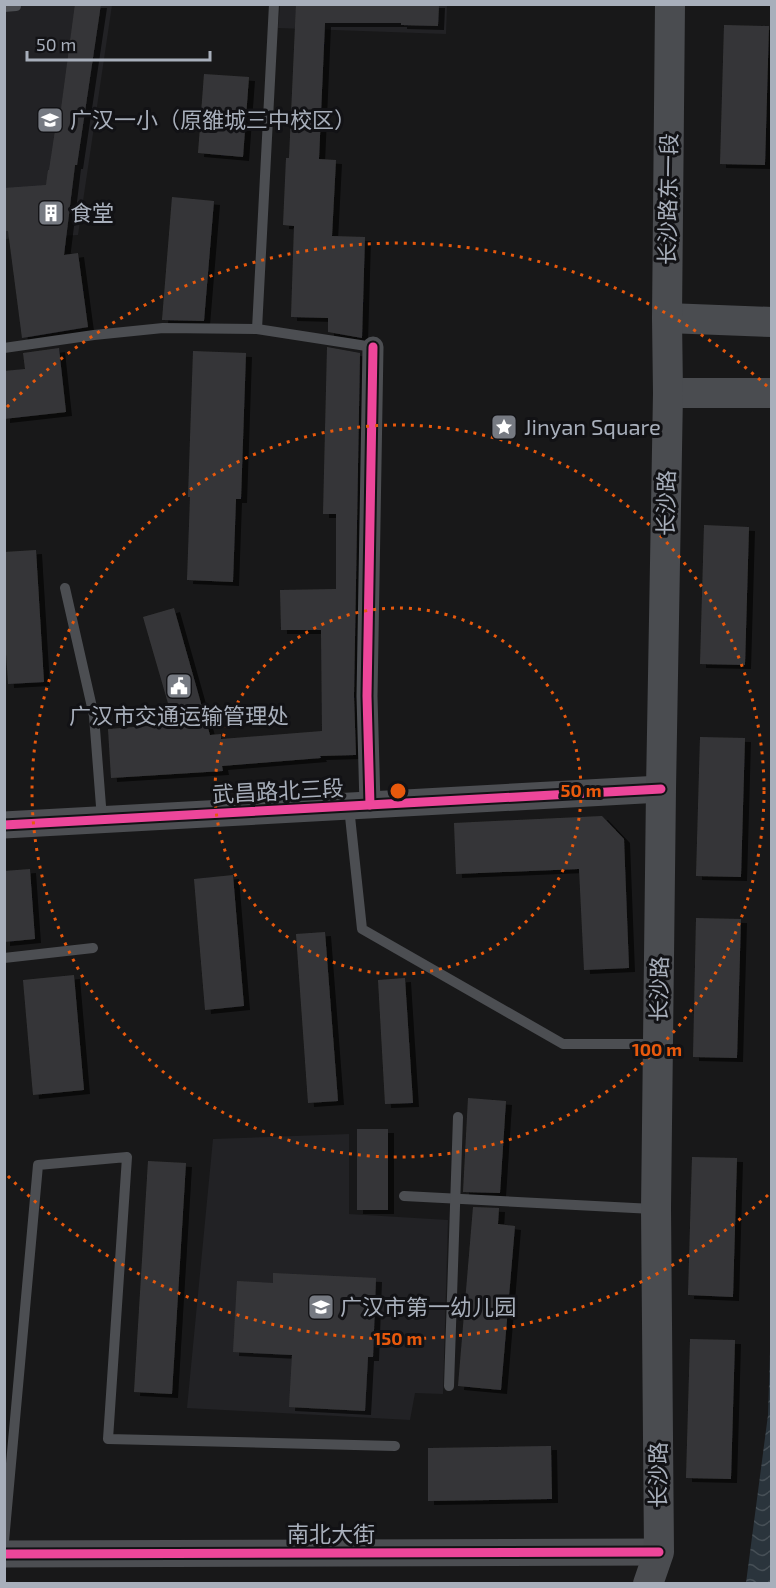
<svg xmlns="http://www.w3.org/2000/svg" width="776" height="1588" font-family="'Exo 2','Noto Sans SC',sans-serif">
<style>
.built{fill:#222225}
.water{fill:url(#water-waves)}
.building{fill:#363638;filter:url(#shadow)}
.lines{fill:none;stroke-linecap:round;stroke-linejoin:round}
.service{stroke:#4c4e52;stroke-width:10}
.minor{stroke:#4c4e52;stroke-width:21}
.tertiary{stroke:#4c4e52;stroke-width:27}
.secondary{stroke:#4a4c50;stroke-width:30}
.cycleway-casing{stroke:#121215;stroke-width:13}
.cycleway{stroke:#ed469a;stroke-width:9}
.ring{fill:none;stroke:#e8590c;stroke-width:3;stroke-dasharray:3 6}
.labels{text-anchor:middle;stroke-width:6;stroke-linejoin:round;paint-order:stroke}
.poi-label{font-size:22px;fill:#a8afbb;stroke:#121215;text-anchor:start}
.street-label{font-size:22px;fill:#a8afbb;stroke:#121215}
.centre{fill:#e8590c;stroke:#121215;stroke-width:3}
.ring-label{font-size:18px;text-anchor:middle;font-weight:bold;fill:#e8590c;stroke:#121215;stroke-width:6;stroke-linejoin:round;paint-order:stroke}
</style>
<defs>
<pattern id="water-waves" width="16" height="10" patternUnits="userSpaceOnUse" patternTransform="scale(1.5)"><rect width="16" height="10" fill="#2a343c"/><path d="M0 5q4-4 8 0t8 0" fill="none" stroke="#464f56"/></pattern>
<filter id="shadow"><feDropShadow dx="6" dy="4" stdDeviation="0" flood-color="#0009"/></filter>
</defs>
<rect width="100%" height="100%" fill="#181819"/>
<!-- built -->
<g class="built">
<path d="M 4,5 L 112,5 L 78,235 L 5,239 Z"/>
<path d="M 280,5 L 447,5 L 446,34 L 278,28 Z"/>
<path d="M 349,1134 L 349,1214 L 448,1220 L 443,1394 L 415,1393 L 410,1420 L 187,1408 L 213,1139 Z"/>
</g>
<!-- water -->
<path class="water" d="M 771,1320 L 771,1583 L 746,1583 L 768,1415 Z"/>
<!-- building -->
<g class="building">
<path d="M 75,4 L 101,4 L 77,165 L 75,165 L 64,255 L 78,253 L 88,327 L 22,338 L 8,231 L 4,231 L 4,188 L 46,185 L 48,170 L 49,170 L 56,124 L 59,124 Z"/>
<path d="M 296,4 L 439,4 L 438,26 L 401,25 L 401,23 L 325,23 L 319,159 L 336,160 L 332,236 L 365,237 L 362,338 L 328,332 L 328,318 L 291,317 L 294,226 L 283,225 L 286,158 L 289,158 Z"/>
<path d="M 724,25 L 769,26 L 765,165 L 720,164 Z"/>
<path d="M 204,74 L 249,77 L 243,157 L 198,153 Z"/>
<path d="M 172,197 L 214,201 L 204,321 L 162,320 Z"/>
<path d="M 327,347 L 360,353 L 354,696 L 356,755 L 320,756 L 321,758 L 222,766 L 223,771 L 111,778 L 108,729 L 174,724 L 143,617 L 174,608 L 210,735 L 221,734 L 221,739 L 322,731 L 321,630 L 281,630 L 280,590 L 336,589 L 336,514 L 323,514 Z"/>
<path d="M 59,348 L 66,412 L 4,419 L 4,371 L 25,369 L 23,353 Z"/>
<path d="M 193,351 L 246,353 L 241,499 L 236,499 L 233,582 L 187,580 L 190,497 L 188,497 Z"/>
<path d="M 704,525 L 749,527 L 745,665 L 700,664 Z"/>
<path d="M 36,550 L 44,682 L 8,684 L 4,622 L 4,552 Z"/>
<path d="M 700,737 L 745,738 L 741,877 L 696,876 Z"/>
<path d="M 602,816 L 624,839 L 629,968 L 584,970 L 579,869 L 456,874 L 454,823 Z"/>
<path d="M 30,869 L 35,939 L 4,942 L 4,871 Z"/>
<path d="M 233,875 L 244,1006 L 205,1010 L 194,879 Z"/>
<path d="M 696,918 L 741,919 L 737,1058 L 693,1057 Z"/>
<path d="M 325,932 L 338,1101 L 308,1103 L 296,934 Z"/>
<path d="M 74,975 L 84,1090 L 33,1095 L 23,980 Z"/>
<path d="M 405,978 L 413,1103 L 385,1104 L 378,980 Z"/>
<path d="M 468,1098 L 506,1101 L 500,1193 L 463,1192 Z"/>
<rect x="357" y="1129" width="31" height="81"/>
<path d="M 692,1157 L 737,1158 L 733,1297 L 688,1295 Z"/>
<path d="M 148,1161 L 186,1163 L 172,1394 L 134,1392 Z"/>
<path d="M 473,1207 L 499,1208 L 498,1224 L 515,1226 L 501,1390 L 458,1386 Z"/>
<path d="M 273,1273 L 376,1278 L 373,1357 L 368,1357 L 365,1411 L 289,1407 L 292,1355 L 233,1352 L 237,1281 L 273,1283 Z"/>
<path d="M 690,1339 L 735,1340 L 731,1479 L 686,1478 Z"/>
<path d="M 551,1446 L 552,1499 L 428,1501 L 428,1448 Z"/>
</g>
<g class="lines">
<!-- service -->
<g class="service">
<path d="M 4,7 L 16,6 L 16,4"/>
<path d="M 257,329 L 274,4"/>
<path d="M 4,348 L 94,335 L 163,328 L 257,329 L 373,347"/>
<path d="M 65,588 L 94,716 L 102,819"/>
<path d="M 349,807 L 362,929 L 563,1044 L 655,1044"/>
<path d="M 4,958 L 93,948"/>
<path d="M 404,1196 L 653,1209"/>
<path d="M 449,1386 L 458,1117"/>
<path d="M 4,1541 L 38,1165 L 127,1157 L 108,1439 L 395,1446"/>
</g>
<!-- minor -->
<path class="minor" d="M 370,805 L 367,696 L 373,347"/>
<!-- tertiary -->
<g class="tertiary">
<path d="M 4,825 L 661,789"/>
<path d="M 4,1554 L 659,1552"/>
</g>
<!-- secondary -->
<g class="secondary">
<path d="M 667,318 L 772,322"/>
<path d="M 668,393 L 772,393"/>
<path d="M 648,1584 L 659,1552 L 656,1209 L 661,789 L 668,393 L 667,318 L 670,4"/>
</g>
<defs>
<g id="cycleway">
<path d="M 370,805 L 367,696 L 373,347"/>
<path d="M 4,825 L 661,789"/>
<path d="M 4,1554 L 659,1552"/>
</g>
</defs>
<!-- cycleway casing -->
<use href="#cycleway" class="cycleway-casing"/>
<!-- cycleway -->
<use href="#cycleway" class="cycleway"/>
</g>
<!-- distance rings -->
<g class="ring">
<circle cx="398" cy="791" r="183"/>
<circle cx="398" cy="791" r="366"/>
<path d="M768 1195A548 548 0 0 1 7 1175M7 407A548 548 0 0 1 768 387"/>
</g>
<!-- icons -->
<defs>
<symbol id="school-square" viewBox="-11 -11 22 22"><rect x="-9" y="-9" width="18" height="18" rx="4" fill="#767a82" stroke="#121215"/><path d="M0-5L7-2L0 1L-7-2ZM-4 1L0 2.5L4 1V4Q0 6-4 4Z" fill="#fff"/></symbol>
<symbol id="building-square" viewBox="-11 -11 22 22"><rect x="-9" y="-9" width="18" height="18" rx="4" fill="#767a82" stroke="#121215"/><path d="M-4-6H4V6H1V3H-1V6H-4ZM-2.5-4.3h1.7v1.8h-1.7ZM.8-4.3h1.7v1.8H.8ZM-2.5-1h1.7V.8h-1.7ZM.8-1h1.7V.8H.8Z" fill="#fff"/></symbol>
<symbol id="sight-square" viewBox="-11 -11 22 22"><rect x="-9" y="-9" width="18" height="18" rx="4" fill="#767a82" stroke="#121215"/><path d="M0-6L1.8-2.2L6-1.7L2.9 1.2L3.7 5.4L0 3.3L-3.7 5.4L-2.9 1.2L-6-1.7L-1.8-2.2Z" fill="#fff"/></symbol>
<symbol id="civic-square" viewBox="-11 -11 22 22"><rect x="-9" y="-9" width="18" height="18" rx="4" fill="#767a82" stroke="#121215"/><path d="M-.6-6.5H3V-4.5H.6V-3L4-1V1h2V6H-6V1h2V-1L-.6-3ZM-1.2 2.5V6h2.4V2.5Z" fill="#fff"/></symbol>
</defs>
<g fill-rule="evenodd">
<use href="#school-square" x="35" y="105" width="30" height="30"/>
<use href="#building-square" x="36" y="198" width="30" height="30"/>
<use href="#sight-square" x="489" y="412" width="30" height="30"/>
<use href="#civic-square" x="164" y="671" width="30" height="30"/>
<use href="#school-square" x="306" y="1292" width="30" height="30"/>
</g>
<g class="labels">
<!-- poi labels -->
<g class="poi-label">
<text x="70" y="128">广汉一小（原雒城三中校区）</text>
<text x="70" y="221">食堂</text>
<text x="524" y="435">Jinyan Square</text>
<text x="179" y="724" text-anchor="middle">广汉市交通运输管理处</text>
<text x="340" y="1315">广汉市第一幼儿园</text>
</g>
<!-- street labels -->
<g class="street-label">
<text transform="translate(668 199) rotate(-89)" y="8">长沙路东一段</text>
<text transform="translate(666 503) rotate(-89)" y="8">长沙路</text>
<text transform="translate(278 791) rotate(-3)" y="8">武昌路北三段</text>
<text transform="translate(659 989) rotate(-89)" y="8">长沙路</text>
<text transform="translate(658 1475) rotate(-90)" y="8">长沙路</text>
<text x="331" y="1542">南北大街</text>
</g>
</g>
<circle cx="398" cy="791" r="9" class="centre"/>
<g class="ring-label">
<text x="581" y="797">50 m</text>
<text x="657" y="1056">100 m</text>
<text x="398" y="1345">150 m</text>
</g>
<!-- border -->
<rect width="776" height="1588" fill="none" stroke="#a8afbb" stroke-width="12"/>
<!-- scale -->
<path d="M27 51v9h183v-9" fill="none" stroke="#a8afbb" stroke-width="3"/>
<text x="36" y="51" font-size="18" fill="#a8afbb" stroke="#121215" stroke-width="4.5" paint-order="stroke">50 m</text>
</svg>
